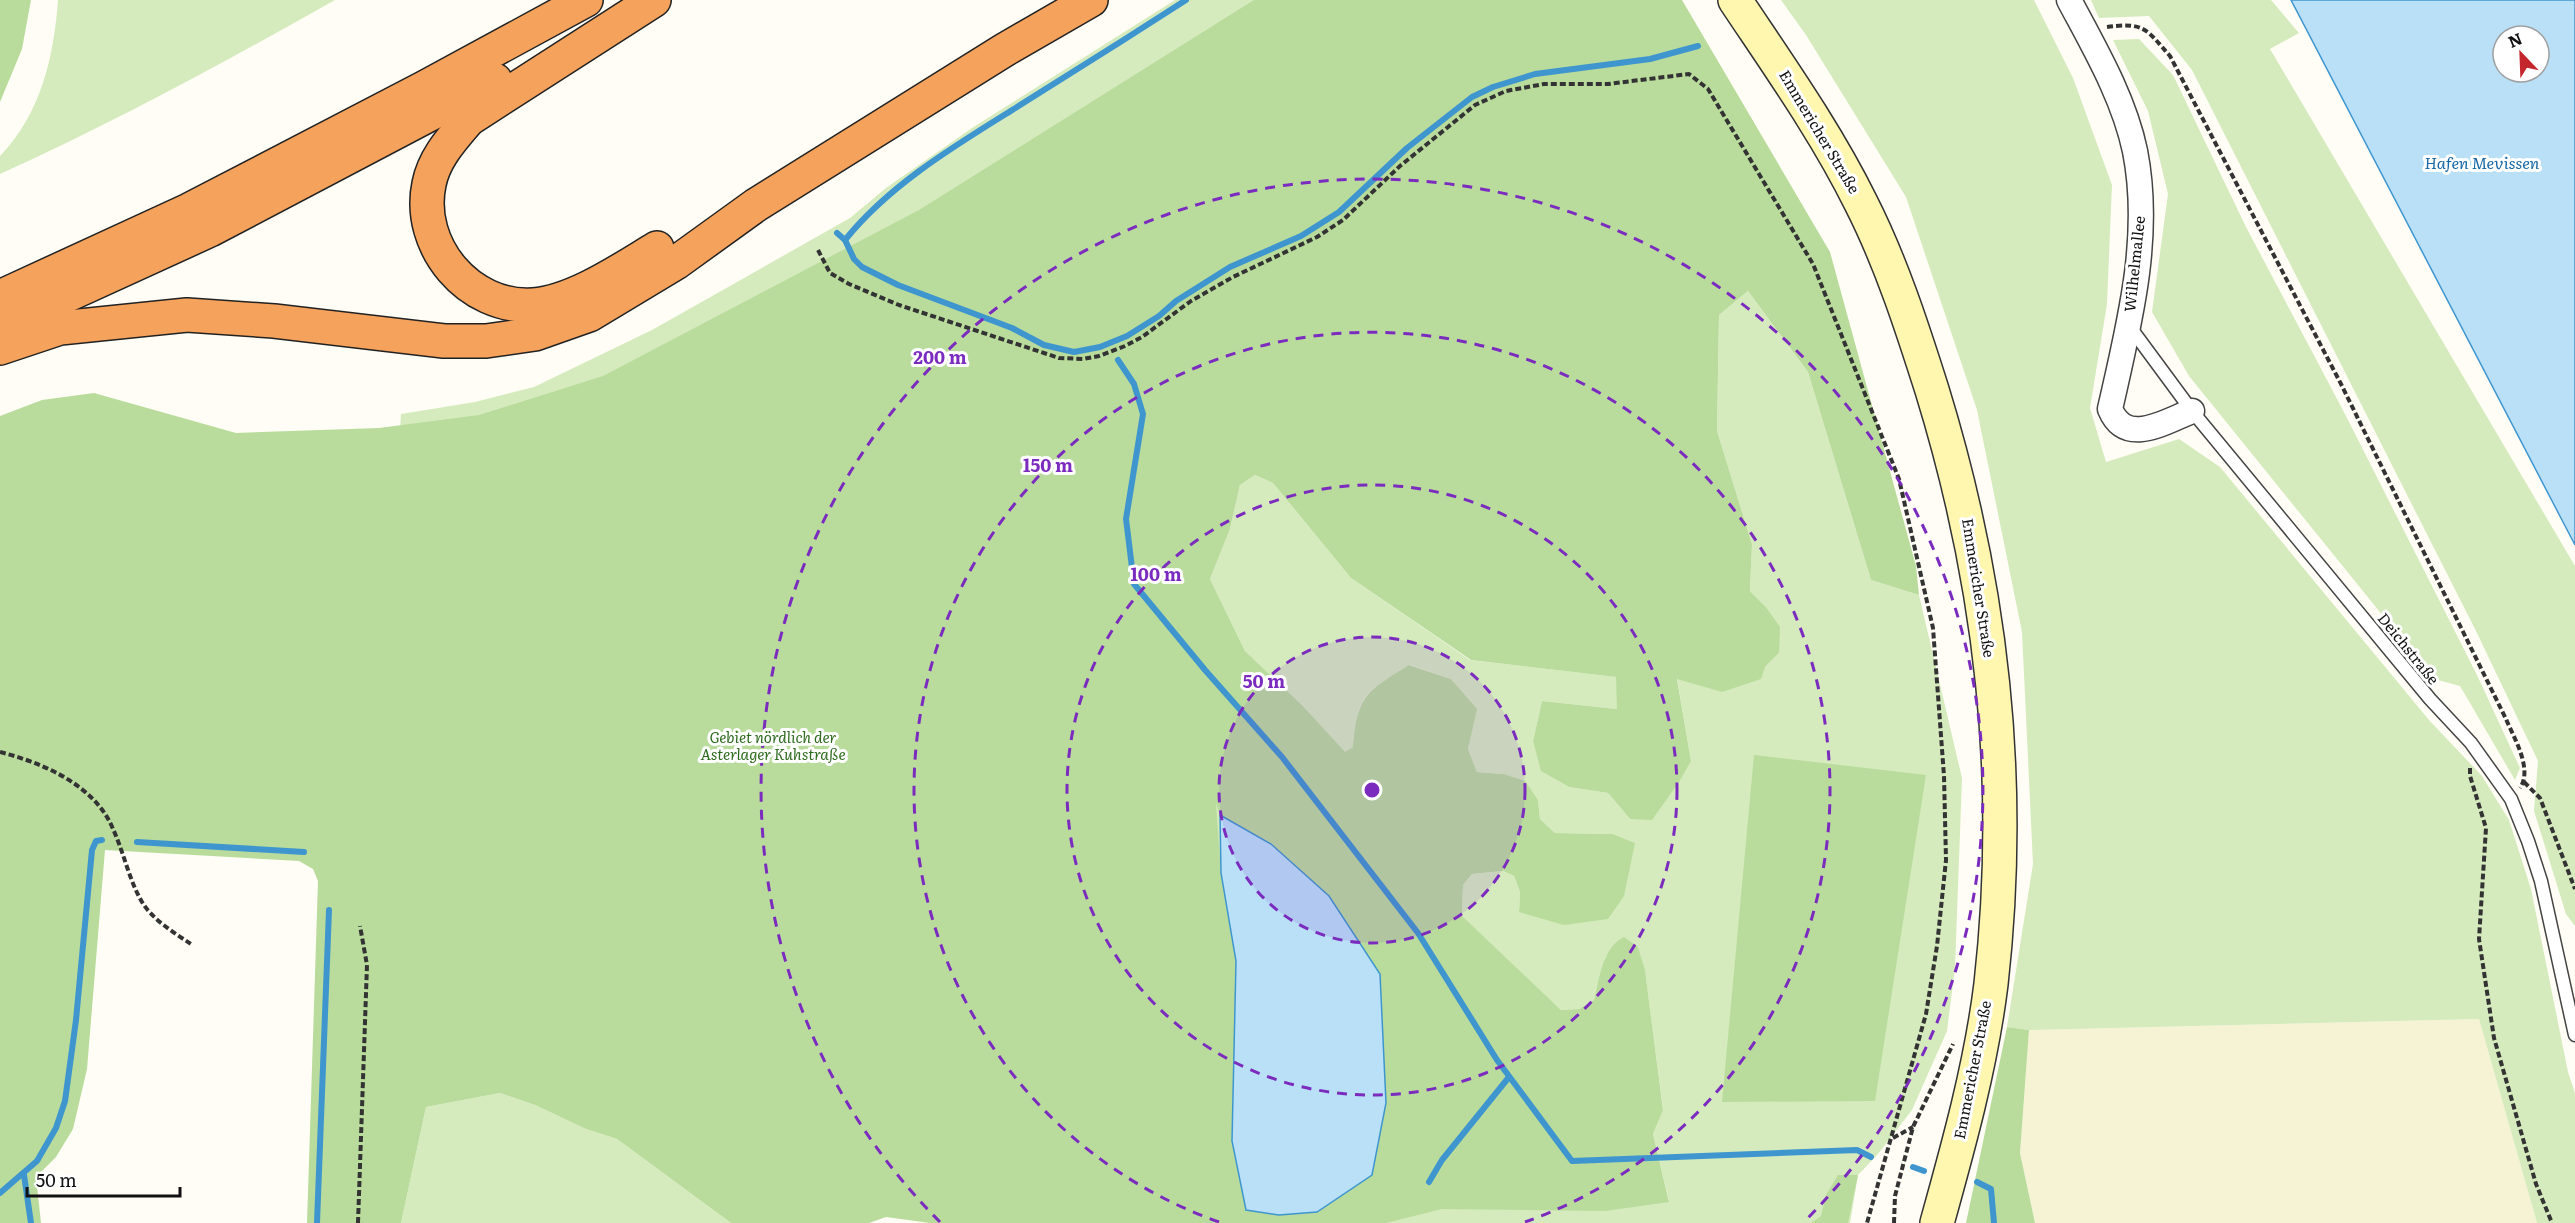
<svg xmlns="http://www.w3.org/2000/svg" width="2575" height="1223" font-family="Literata,serif">
<style>
.farmland{fill:#f6f3d4}
.green{fill:#d5ebbd}
.forest{fill:#b9dc9c;fill-rule:evenodd}
.water{fill:#b9e0f7;stroke:#3f96cf;stroke-width:1.5;fill-rule:evenodd}
.lines{fill:none;stroke-linecap:round;stroke-linejoin:round}
.stream{stroke:#3f96cf;stroke-width:6}
.lane-casing{stroke:#444;stroke-width:15}
.street-casing{stroke:#444;stroke-width:27}
.secondary-casing{stroke:#333;stroke-width:36}
.highway-casing{stroke:#222;stroke-width:36}
.path{stroke:#333;stroke-width:4;stroke-dasharray:6 3;stroke-linecap:butt}
.lane{stroke:#fff;stroke-width:12}
.street{stroke:#fff;stroke-width:24}
.secondary{stroke:#fff6b0;stroke-width:33}
.highway{stroke:#f5a25d;stroke-width:33}
.ring{fill:none;stroke:#7b2cbf;stroke-width:3;stroke-dasharray:10 8}
.labels{text-anchor:middle;stroke-width:6;stroke-linejoin:round;paint-order:stroke}
.street-label{font-size:15px;fill:#111;stroke:#fff}
.park-label{font-size:15px;font-style:italic;fill:#2f6b1f;stroke:#fff}
.water-label{font-size:16px;font-style:italic;fill:#1768a6;stroke:#fff}
.centre{fill:#7b2cbf;stroke:#fff;stroke-width:3}
.ring-label{font-size:18px;text-anchor:middle;font-weight:bold;fill:#7b2cbf;stroke:#fff;stroke-width:6;stroke-linejoin:round;paint-order:stroke}
</style>
<rect width="100%" height="100%" fill="#fffdf5"/>
<!-- farmland -->
<path class="farmland" d="M 2479,1019 L 2537,1223 L 2035,1223 L 2020,1153 L 2029,1030 Z"/>
<!-- green -->
<g class="green">
<path d="M 58,0 L 335,0 C 225,62 115,122 0,174 L 0,156 C 41,114 54,56 58,0 Z"/>
<path d="M 1175,0 L 1636,0 L 1125,551 L 1669,1201 L 1653,1134 L 1663,1109 L 1646,979 L 1638,947 L 1606,956 L 1594,1000 L 1579,1009 L 1561,1010 L 1462,917 L 1463,885 L 1472,874 L 1503,871 L 1514,876 L 1520,892 L 1519,912 L 1612,834 L 1555,833 L 1540,819 L 1538,800 L 1503,774 L 1477,772 L 1468,749 L 1476,709 L 1451,679 L 1410,665 C 1366,691 1357,695 1353,747 L 1345,753 L 1302,705 L 1245,651 L 1210,579 L 1230,529 L 1240,485 L 1255,475 L 1273,483 L 1351,578 L 1470,660 L 1617,677 L 1617,709 L 1542,701 L 1533,741 L 1542,771 L 1569,787 L 1608,793 L 1630,819 L 1691,761 L 1677,678 L 1699,683 L 1765,667 L 1779,653 L 1765,606 L 1750,591 L 1752,544 L 1717,431 L 1719,315 L 1748,291 L 1808,372 L 1871,580 L 1919,595 L 1962,778 L 1955,968 L 1947,1031 L 1912,1110 L 1878,1154 L 1858,1175 L 1850,1223 L 951,1223 L 385,670 L 401,414 L 475,402 L 534,387 L 652,330 L 850,218 L 886,188 L 972,128 Z"/>
<path d="M 1781,0 L 2034,0 L 2073,78 L 2112,185 L 2107,304 L 2090,408 L 2106,462 L 2179,439 L 2220,467 L 2429,720 L 2482,776 L 2509,820 L 2531,889 L 2568,1072 L 2575,1093 L 2575,1223 L 2537,1223 L 2479,1019 L 2029,1030 L 2007,1027 L 2033,864 L 2022,632 L 1977,410 L 1906,197 L 1806,35 Z"/>
<path d="M 2091,0 L 2271,0 L 2299,33 L 2270,49 L 2575,566 L 2575,926 L 2566,914 L 2534,811 L 2538,761 L 2477,633 L 2192,70 L 2149,16 L 2099,18 Z"/>
<path d="M 2139,39 L 2173,75 L 2246,227 L 2345,414 L 2477,675 L 2520,768 L 2515,780 L 2460,686 L 2434,679 L 2189,376 L 2152,312 L 2168,194 L 2148,111 L 2113,40 Z"/>
<path d="M 500,1093 L 535,1105 L 586,1129 L 617,1139 L 731,1223 L 401,1223 L 426,1107 Z"/>
</g>
<!-- forest -->
<g class="forest">
<path d="M 0,0 L 31,0 L 22,49 L 0,102 Z"/>
<path d="M 1254,0 L 1682,0 L 1830,252 L 1916,566 L 1919,595 L 1871,580 L 1808,372 L 1748,291 L 1719,315 L 1717,431 L 1752,544 L 1750,591 L 1765,606 L 1780,627 L 1779,653 L 1765,667 L 1761,679 L 1722,692 L 1677,679 L 1691,761 L 1679,782 L 1652,820 L 1630,819 L 1608,793 L 1569,787 L 1541,771 L 1533,741 L 1542,701 L 1617,709 L 1616,677 L 1471,660 L 1351,578 L 1273,483 L 1255,475 L 1240,485 L 1230,529 L 1210,579 L 1245,651 L 1302,705 L 1345,752 L 1353,747 C 1357,695 1367,691 1409,665 L 1451,679 L 1477,709 L 1468,749 L 1477,772 L 1503,774 L 1525,781 L 1538,800 L 1540,819 L 1555,833 L 1612,834 L 1635,843 L 1624,896 L 1608,919 L 1564,925 L 1519,912 L 1520,892 L 1514,876 L 1503,871 L 1472,874 L 1463,885 L 1462,916 L 1561,1010 L 1579,1009 L 1594,1000 C 1600,978 1602,948 1624,937 L 1638,947 L 1645,970 L 1663,1110 L 1653,1134 L 1669,1202 L 1605,1211 L 1442,1209 L 1386,1223 L 930,1223 L 886,1217 L 869,1223 L 731,1223 L 617,1139 L 586,1129 L 535,1105 L 500,1093 L 426,1107 L 401,1223 L 307,1223 L 318,881 L 313,869 L 299,861 L 105,850 L 87,1069 L 73,1129 L 56,1157 L 36,1177 L 41,1223 L 0,1223 L 0,416 L 42,400 L 94,393 L 236,433 L 379,428 L 479,415 L 603,376 L 919,210 ZM 1216,803 L 1220,815 L 1271,844 L 1279,1215 L 1246,1209 L 1232,1141 L 1236,961 L 1221,873 Z"/>
<path d="M 1754,755 L 1926,775 L 1875,1101 L 1722,1102 Z"/>
<path d="M 2007,1027 L 2029,1030 L 2020,1153 L 2035,1223 L 1966,1223 Z"/>
<path d="M 1838,1175 L 1858,1175 L 1848,1223 L 1811,1223 L 1821,1216 L 1826,1195 Z"/>
</g>
<!-- water -->
<g class="water">
<path d="M 2291,0 L 2575,0 L 2575,545 ZM 2503,36 L 2539,36 L 2539,72 L 2503,72 Z"/>
<path d="M 1220,815 L 1271,844 L 1329,896 L 1380,974 L 1386,1103 L 1372,1175 L 1317,1212 L 1279,1215 L 1246,1210 L 1232,1141 L 1236,961 L 1221,873 Z"/>
</g>
<g class="lines">
<!-- stream -->
<g class="stream">
<path d="M 837,233 L 845,240 L 854,259 L 862,267 L 898,285 L 1012,328 L 1044,345 L 1074,352 L 1100,347 L 1127,336 L 1159,316 L 1176,301 L 1230,267 L 1301,236 L 1339,212 L 1407,148 L 1472,97 L 1493,87 L 1535,74 L 1650,59 L 1698,46"/>
<path d="M 845,240 C 890,184 956,145 1017,107 C 1073,72 1130,36 1186,0"/>
<path d="M 1118,360 L 1134,384 L 1143,414 L 1126,519 L 1134,584 L 1205,670 L 1282,757 L 1418,933 L 1497,1060 L 1572,1161 L 1857,1150 L 1871,1157"/>
<path d="M 137,842 L 304,852"/>
<path d="M 1913,1167 L 1924,1171"/>
<path d="M 24,1175 L 31,1223"/>
<path d="M 1429,1182 L 1442,1160 L 1509,1077"/>
<path d="M 1977,1182 L 1991,1189 L 1994,1223"/>
<path d="M 0,1193 L 37,1161 L 56,1128 L 65,1101 L 76,1020 L 92,850 L 96,841 L 102,840"/>
<path d="M 317,1223 L 329,910"/>
</g>
<defs>
<path id="lane" d="M 2130,327 L 2192,411 L 2430,699 L 2471,743 L 2511,799 L 2528,841 L 2541,881 L 2575,1035"/>
<path id="street" d="M 2069,0 C 2094,47 2124,98 2135,151 C 2152,237 2129,325 2110,409 C 2126,447 2164,422 2192,411"/>
<path id="secondary" d="M 1735,0 C 1779,66 1826,132 1861,203 C 1891,262 1912,327 1932,390 C 1992,585 2014,780 1991,984 C 1981,1065 1959,1144 1937,1223"/>
<g id="highway">
<path d="M 654,0 L 469,119 C 452,139 434,158 429,184 C 416,246 469,309 533,305 C 574,302 622,269 657,248"/>
<path d="M 0,297 L 189,210 L 424,88 L 586,0"/>
<path d="M 0,326 L 210,230 L 495,80"/>
<path d="M 0,348 L 60,328 L 187,315 L 274,321 L 444,341 L 486,341 L 535,334 L 589,315 L 677,262 L 756,205 L 1006,49 L 1091,0"/>
</g>
</defs>
<!-- lane casing -->
<use href="#lane" class="lane-casing"/>
<!-- street casing -->
<use href="#street" class="street-casing"/>
<!-- secondary casing -->
<use href="#secondary" class="secondary-casing"/>
<!-- highway casing -->
<use href="#highway" class="highway-casing"/>
<!-- path -->
<g class="path">
<path d="M 2107,27 C 2145,22 2146,29 2170,56 L 2341,384 L 2506,719 C 2514,738 2533,769 2520,788"/>
<path d="M 818,250 L 830,273 L 849,284 L 899,305 L 1059,358 L 1083,359 L 1099,356 L 1125,346 L 1142,337 L 1191,301 L 1233,277 L 1317,237 L 1343,220 L 1400,166 L 1475,105 L 1506,91 L 1544,84 L 1608,84 L 1689,74 L 1708,89 L 1813,264 L 1899,479 L 1933,628 L 1944,776 L 1946,860 L 1937,946 L 1926,1014 L 1867,1223"/>
<path d="M 0,752 C 43,763 95,785 113,829 C 124,853 129,880 142,902 C 152,919 174,933 191,944"/>
<path d="M 2470,768 L 2470,776 L 2486,828 L 2479,939 L 2494,1038 L 2536,1184 L 2552,1223"/>
<path d="M 2524,782 L 2540,798 L 2575,889"/>
<path d="M 1893,1138 L 1913,1127"/>
<path d="M 358,1223 L 367,965 L 360,926"/>
<path d="M 1894,1223 L 1895,1196 L 1913,1127 L 1953,1044"/>
</g>
<!-- lane -->
<use href="#lane" class="lane"/>
<!-- street -->
<use href="#street" class="street"/>
<!-- secondary -->
<use href="#secondary" class="secondary"/>
<!-- highway -->
<use href="#highway" class="highway"/>
</g>
<!-- distance rings -->
<circle cx="1372" cy="790" r="153" fill="#7b2cbf" fill-opacity=".12"/>
<g class="ring">
<circle cx="1372" cy="790" r="153"/>
<circle cx="1372" cy="790" r="305"/>
<path d="M1219 1222A458 458 0 1 1 1525 1222"/>
<path d="M940 1222A611 611 0 1 1 1804 1222"/>
</g>
<g class="labels">
<!-- street labels -->
<g class="street-label">
<text transform="translate(1819 132) rotate(59)" y="5">Emmericher Straße</text>
<text transform="translate(2135 264) rotate(-84)" y="5">Wilhelmallee</text>
<text transform="translate(1978 588) rotate(81)" y="5">Emmericher Straße</text>
<text transform="translate(2408 649) rotate(51)" y="5">Deichstraße</text>
<text transform="translate(1973 1070) rotate(-79)" y="5">Emmericher Straße</text>
</g>
<!-- park labels -->
<g class="park-label">
<text x="773" y="743">Gebiet nördlich der<tspan x="773" dy="17">Asterlager Kuhstraße</tspan></text>
</g>
<!-- water labels -->
<g class="water-label">
<text x="2482" y="169">Hafen Mevissen</text>
</g>
</g>
<circle cx="1372" cy="790" r="9" class="centre"/>
<g class="ring-label">
<text x="940" y="364">200 m</text>
<text x="1048" y="472">150 m</text>
<text x="1156" y="581">100 m</text>
<text x="1264" y="688">50 m</text>
</g>
<!-- north arrow -->
<g transform="translate(2521 54) rotate(337)"><circle r="28" fill="#ffffff" stroke="#a0a0a0" stroke-width="1.5"/>
<path d="M0-4.5L10 22L0 15L-10 22Z" fill="#c4262e"/>
<text y="-9" font-size="16" font-weight="bold" text-anchor="middle" fill="#111111">N</text>
</g>
<!-- scale -->
<path d="M27 1187v9h153v-9" fill="none" stroke="#111111" stroke-width="3"/>
<text x="36" y="1187" font-size="18" fill="#111111" stroke="#ffffff" stroke-width="4.5" paint-order="stroke">50 m</text>
</svg>
